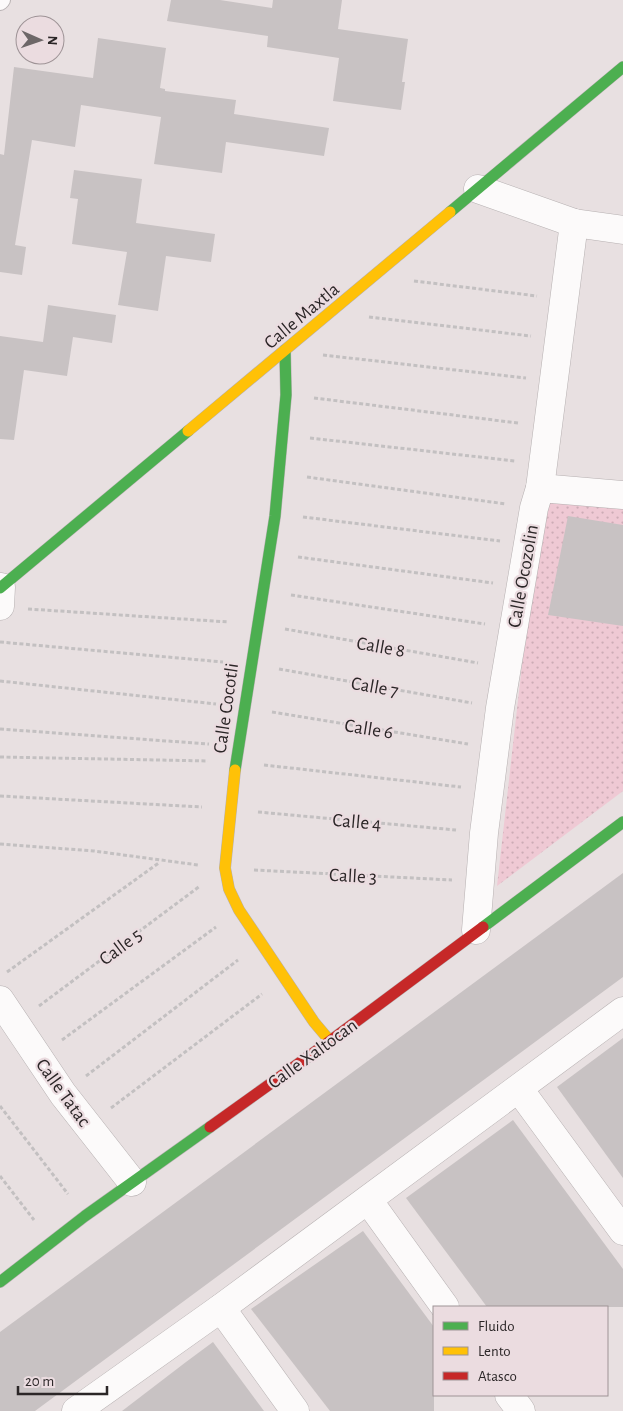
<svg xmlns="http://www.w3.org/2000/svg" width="623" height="1411" font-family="'Alegreya Sans',sans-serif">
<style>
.park{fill:url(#park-dots)}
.building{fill:#c8c2c3}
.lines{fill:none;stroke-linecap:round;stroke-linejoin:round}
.lane-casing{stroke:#b6b0b1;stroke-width:18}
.street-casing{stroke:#b6b0b1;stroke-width:29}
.fast-casing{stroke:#b6b0b1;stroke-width:12}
.slow-casing{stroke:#b6b0b1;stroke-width:12}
.jam-casing{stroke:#b6b0b1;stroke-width:12}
.path{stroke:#c3c0c1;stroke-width:3;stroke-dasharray:4 2.5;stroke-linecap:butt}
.lane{stroke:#fcfafa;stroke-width:16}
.street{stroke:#fcfafa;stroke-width:28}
.fast{stroke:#4caf50;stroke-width:11}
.slow{stroke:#ffc107;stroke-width:11}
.jam{stroke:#c62828;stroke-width:11}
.labels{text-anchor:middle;stroke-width:4.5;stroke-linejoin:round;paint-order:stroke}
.street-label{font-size:19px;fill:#2b2627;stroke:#ebdce0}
</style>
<defs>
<pattern id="park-dots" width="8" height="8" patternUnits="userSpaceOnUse" patternTransform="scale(1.25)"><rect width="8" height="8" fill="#efc9d4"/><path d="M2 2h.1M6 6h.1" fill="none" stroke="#cdacb6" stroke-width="1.8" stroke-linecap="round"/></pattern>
</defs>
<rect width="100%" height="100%" fill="#e8e0e1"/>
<!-- park -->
<path class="park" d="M 541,497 L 623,509 L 623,791 L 497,886 Z"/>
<!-- building -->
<g class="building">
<path d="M 171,0 L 220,0 L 272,8 L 273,0 L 342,0 L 338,29 L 408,39 L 402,82 L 405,82 L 401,110 L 333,101 L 339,58 L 267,47 L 268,36 L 167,21 Z"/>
<path d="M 98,38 L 166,48 L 160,88 L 165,89 L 165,91 L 236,100 L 234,114 L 329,128 L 324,156 L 226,142 L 222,173 L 154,164 L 161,117 L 81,105 L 75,147 L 32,140 L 15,245 L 26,247 L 22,275 L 0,272 L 0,154 L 4,155 L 14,67 L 93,78 Z"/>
<path d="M 74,170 L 142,179 L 136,223 L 215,234 L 211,262 L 166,256 L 158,311 L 118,305 L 127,252 L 72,244 L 78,199 L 70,198 Z"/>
<path d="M 48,305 L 116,315 L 112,343 L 73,337 L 67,376 L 24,370 L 14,440 L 0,439 L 0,336 L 43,342 Z"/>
<path d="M 568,516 L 623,525 L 623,626 L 548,615 Z"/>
<path d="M 623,873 L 623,977 L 35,1411 L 0,1411 L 0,1332 Z"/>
<path d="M 623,1038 L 623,1178 L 557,1087 Z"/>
<path d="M 513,1120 L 623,1269 L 623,1307 L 487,1307 L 406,1198 Z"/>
<path d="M 363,1231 L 434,1327 L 434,1411 L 330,1411 L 251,1309 Z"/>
<path d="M 213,1342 L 264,1411 L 122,1411 L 186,1362 Z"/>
</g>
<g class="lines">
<defs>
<path id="lane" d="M 0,2 L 2,0"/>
<g id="street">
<path d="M 478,189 L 574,223 L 623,230"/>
<path d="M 540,488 L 623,495"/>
<path d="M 0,606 L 1,587"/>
<path d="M 476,930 L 484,833 L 500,708 L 534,508 L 540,488 L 574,223"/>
<path d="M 0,1000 L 63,1094 L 132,1182"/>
<path d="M 519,1089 L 623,1231"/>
<path d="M 368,1200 L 445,1307"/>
<path d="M 221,1308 L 295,1411"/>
<path d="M 509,1395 L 521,1411"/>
<path d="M 76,1411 L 221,1308 L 623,1011"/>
</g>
<g id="fast">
<path d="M 450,212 L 623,67"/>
<path d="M 0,588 L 188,431"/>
<path d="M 235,770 L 275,516 L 286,395 L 285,350"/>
<path d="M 483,927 L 623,822"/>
<path d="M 0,1282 L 85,1216 L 210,1127"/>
</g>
<g id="slow">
<path d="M 188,431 L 450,212"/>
<path d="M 235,770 L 225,868 L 229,889 L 239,910 L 314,1022 L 330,1041"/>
</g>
<path id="jam" d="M 210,1127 L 330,1041 L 483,927"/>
</defs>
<!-- lane casing -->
<use href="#lane" class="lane-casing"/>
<!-- street casing -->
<use href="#street" class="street-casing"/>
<!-- fast casing -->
<use href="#fast" class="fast-casing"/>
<!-- slow casing -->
<use href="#slow" class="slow-casing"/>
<!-- jam casing -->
<use href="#jam" class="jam-casing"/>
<!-- path -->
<g class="path">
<path d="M 414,281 L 537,296"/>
<path d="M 369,317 L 531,336"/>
<path d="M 323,355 L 526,378"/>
<path d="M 314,398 L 518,423"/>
<path d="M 310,438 L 515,461"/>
<path d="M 307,477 L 506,504"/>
<path d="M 303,517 L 500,541"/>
<path d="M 298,557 L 493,583"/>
<path d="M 291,595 L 485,624"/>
<path d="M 28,609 L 229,622"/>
<path d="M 285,629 L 478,663"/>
<path d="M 0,642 L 223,662"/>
<path d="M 279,669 L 472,703"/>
<path d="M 0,681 L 216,704"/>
<path d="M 272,712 L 468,744"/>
<path d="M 0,729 L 209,744"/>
<path d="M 0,757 L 208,761"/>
<path d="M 264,765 L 461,787"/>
<path d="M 0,796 L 202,807"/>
<path d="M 258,812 L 456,830"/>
<path d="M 0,844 L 94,851 L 198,865"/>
<path d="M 254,870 L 452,880"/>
<path d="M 7,972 L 160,862"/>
<path d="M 39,1006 L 200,886"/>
<path d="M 62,1040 L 216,927"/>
<path d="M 86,1076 L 238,960"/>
<path d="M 0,1106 L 68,1194"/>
<path d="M 111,1108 L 262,994"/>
<path d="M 0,1176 L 34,1220"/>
</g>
<!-- lane -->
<use href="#lane" class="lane"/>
<!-- street -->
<use href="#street" class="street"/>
<!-- fast -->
<use href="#fast" class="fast"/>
<!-- slow -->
<use href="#slow" class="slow"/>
<!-- jam -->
<use href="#jam" class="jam"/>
</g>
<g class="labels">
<!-- street labels -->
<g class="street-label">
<text transform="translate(301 315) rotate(-40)" y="7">Calle Maxtla</text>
<text transform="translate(522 576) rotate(-80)" y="7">Calle Ocozolin</text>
<text transform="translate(381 646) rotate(10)" y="7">Calle 8</text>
<text transform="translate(375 686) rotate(10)" y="7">Calle 7</text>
<text transform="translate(225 708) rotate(-82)" y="7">Calle Cocotli</text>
<text transform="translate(369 728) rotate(9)" y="7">Calle 6</text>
<text transform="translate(357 821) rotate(5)" y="7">Calle 4</text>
<text transform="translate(353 875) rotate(3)" y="7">Calle 3</text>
<text transform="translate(120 946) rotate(-37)" y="7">Calle 5</text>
<text transform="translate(312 1053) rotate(-36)" y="7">Calle Xaltocan</text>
<text transform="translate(64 1092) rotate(54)" y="7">Calle Tatac</text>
</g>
</g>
<!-- legend -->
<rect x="433" y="1306" width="175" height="90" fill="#ebdce0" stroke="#9e9396"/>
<rect x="443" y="1322" width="25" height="8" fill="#4caf50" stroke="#9e9396"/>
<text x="478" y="1331" font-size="15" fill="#2b2627">Fluido</text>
<rect x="443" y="1347" width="25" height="8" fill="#ffc107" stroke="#9e9396"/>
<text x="478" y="1356" font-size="15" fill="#2b2627">Lento</text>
<rect x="443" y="1372" width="25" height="8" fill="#c62828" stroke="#9e9396"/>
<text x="478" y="1381" font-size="15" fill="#2b2627">Atasco</text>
<!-- north arrow -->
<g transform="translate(40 40) rotate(92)"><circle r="24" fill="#ebdce0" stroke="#9e9396"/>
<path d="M0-4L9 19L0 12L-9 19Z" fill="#6d6768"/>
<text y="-8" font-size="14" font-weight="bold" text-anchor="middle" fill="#2b2627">N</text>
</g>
<!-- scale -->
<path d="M18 1386v8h89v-8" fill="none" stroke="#2b2627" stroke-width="2.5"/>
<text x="25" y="1386" font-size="15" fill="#2b2627" stroke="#ebdce0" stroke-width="4" paint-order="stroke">20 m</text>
</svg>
